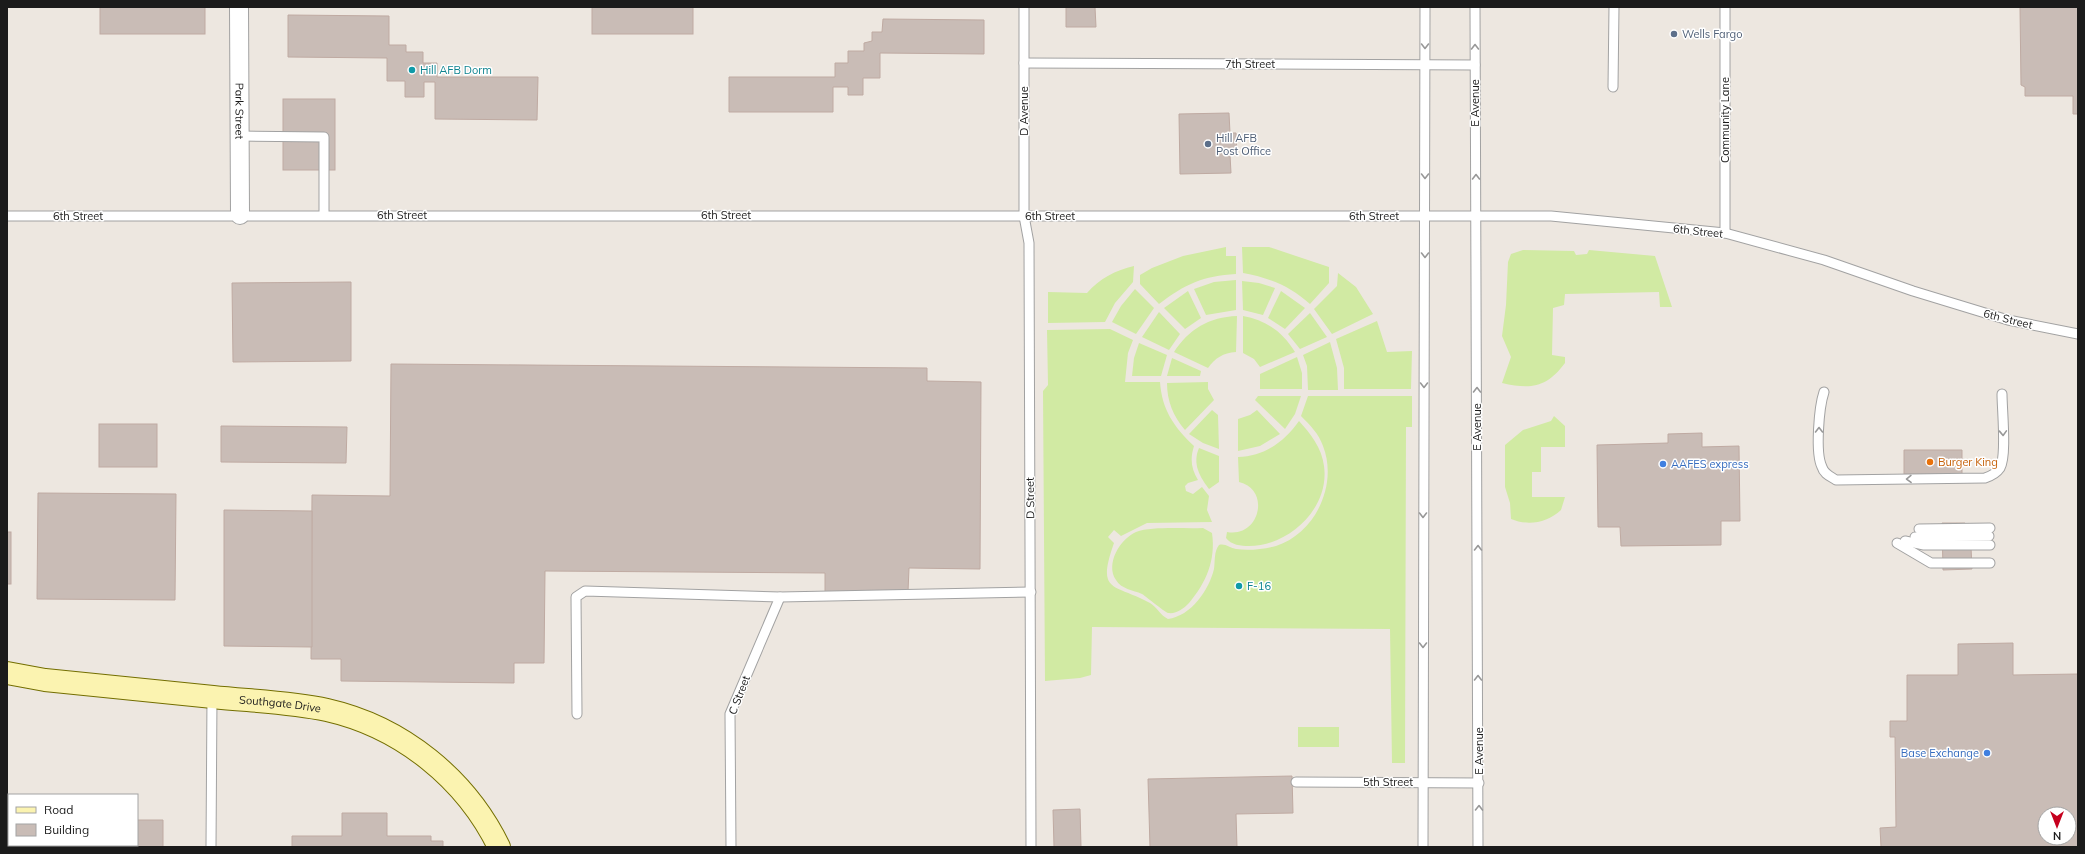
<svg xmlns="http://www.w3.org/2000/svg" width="2085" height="854" font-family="Mulish,sans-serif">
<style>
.grass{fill:#d1eaa3}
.building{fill:#c9bcb6;stroke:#bfaaa2;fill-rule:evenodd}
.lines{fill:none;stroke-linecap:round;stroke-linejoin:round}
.lane-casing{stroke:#a2a2a2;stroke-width:11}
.street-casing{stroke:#a2a2a2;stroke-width:20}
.secondary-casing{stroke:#736e01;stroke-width:24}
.lane{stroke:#fff;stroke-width:9}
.street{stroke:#fff;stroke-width:18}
.secondary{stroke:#fbf3b0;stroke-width:22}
.oneway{stroke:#989898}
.service-dot{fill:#5c6f8a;stroke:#fff;stroke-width:1.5}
.culture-dot{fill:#0f9aa8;stroke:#fff;stroke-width:1.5}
.food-dot{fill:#e8710a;stroke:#fff;stroke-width:1.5}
.shop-dot{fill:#3f7fe0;stroke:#fff;stroke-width:1.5}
.labels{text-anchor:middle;stroke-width:3;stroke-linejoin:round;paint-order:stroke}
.service-label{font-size:11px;fill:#4e5e75;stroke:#fff;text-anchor:start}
.street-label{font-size:11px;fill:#1b1b1b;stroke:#fff}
.culture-label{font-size:11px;fill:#0d838f;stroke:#fff;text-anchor:start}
.food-label{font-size:11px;fill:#c56008;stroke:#fff;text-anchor:start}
.shop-label{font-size:11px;fill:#366cbe;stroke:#fff;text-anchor:start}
</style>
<rect width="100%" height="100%" fill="#ede7e0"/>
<!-- grass -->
<g class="grass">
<path d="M 1226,247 L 1226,256 L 1236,256 L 1236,274 C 1203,276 1185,284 1159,304 L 1140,284 L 1140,275 L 1152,268 L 1183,256 Z"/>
<path d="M 1242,247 L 1269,247 L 1329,267 L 1329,283 L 1310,304 C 1290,286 1270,278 1243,273 Z"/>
<path d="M 1523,250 L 1574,251 L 1576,255 L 1587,254 L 1589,250 L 1655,256 L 1672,307 L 1660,307 L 1659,292 L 1565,294 L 1564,305 L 1553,308 L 1552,355 L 1565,357 L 1565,363 C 1547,387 1532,390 1502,383 L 1511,357 L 1502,336 L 1506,305 L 1508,262 L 1511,254 Z"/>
<path d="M 1134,266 L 1133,282 L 1115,303 L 1105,322 L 1048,323 L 1048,292 L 1087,293 C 1099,279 1116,270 1134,266 Z"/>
<path d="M 1338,273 L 1356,287 L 1373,314 L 1332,334 L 1314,309 L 1337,286 Z"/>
<path d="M 1236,280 L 1236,310 L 1206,315 L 1194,289 L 1214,282 Z"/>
<path d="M 1242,281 L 1259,283 L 1275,288 L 1263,315 L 1243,310 Z"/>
<path d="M 1135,289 L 1154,308 L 1136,334 L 1112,322 L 1121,306 Z"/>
<path d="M 1188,291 L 1201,318 L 1185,329 L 1164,308 Z"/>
<path d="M 1281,291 L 1305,308 L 1285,329 L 1268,318 Z"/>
<path d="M 1159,312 L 1180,334 L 1169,350 L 1142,337 Z"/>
<path d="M 1310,313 L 1327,337 L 1300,349 L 1288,334 Z"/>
<path d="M 1237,316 L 1236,352 C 1223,353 1215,358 1208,368 L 1174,352 C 1189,329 1209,317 1237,316 Z"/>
<path d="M 1243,316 C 1266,320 1283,332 1295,352 L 1260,367 L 1254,359 L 1243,353 Z"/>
<path d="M 1377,321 L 1387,352 L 1412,351 L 1411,389 L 1344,389 L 1344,368 L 1336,339 Z"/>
<path d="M 1110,329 L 1133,340 L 1128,353 L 1125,382 L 1160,382 C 1162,410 1174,427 1194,446 C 1190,459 1191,468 1198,480 L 1188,483 L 1185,486 L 1186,491 L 1193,494 L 1202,487 L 1209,496 L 1207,510 L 1212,522 L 1147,523 L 1121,536 L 1114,530 L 1108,537 L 1114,543 C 1096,594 1114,583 1150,603 C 1157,607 1160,615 1168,619 C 1191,616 1209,590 1214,569 C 1215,561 1214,551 1219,545 C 1225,543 1230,548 1236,549 C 1249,551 1264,549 1276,546 C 1316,533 1338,484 1323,446 C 1319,434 1310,425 1301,416 L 1308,396 L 1412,396 L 1412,427 L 1406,427 L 1405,763 L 1392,763 L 1390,629 L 1092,627 L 1091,675 L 1080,678 L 1045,681 L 1043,391 L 1048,385 L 1047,330 Z"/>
<path d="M 1330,342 L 1337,368 L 1338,390 L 1308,390 L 1307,366 L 1303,355 Z"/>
<path d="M 1139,343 L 1167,355 L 1161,376 L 1132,376 L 1134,358 Z"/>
<path d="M 1297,357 L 1302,373 L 1302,389 L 1260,389 L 1260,374 Z"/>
<path d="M 1172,358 L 1201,371 L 1200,376 L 1167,376 Z"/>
<path d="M 1208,382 L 1208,389 L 1214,400 L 1185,430 C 1173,416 1167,401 1167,383 Z"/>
<path d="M 1258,396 L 1301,396 L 1295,414 L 1285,429 L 1255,400 Z"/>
<path d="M 1212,410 L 1218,415 L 1219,449 L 1203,443 L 1189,434 Z"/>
<path d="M 1257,410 L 1280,434 L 1260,446 L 1238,451 L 1238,419 L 1250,415 Z"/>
<path d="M 1554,416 L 1565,426 L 1565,447 L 1541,447 L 1541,472 L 1532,472 L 1532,497 L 1565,497 L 1561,510 C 1547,523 1528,526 1511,519 L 1510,503 L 1505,487 L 1505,445 L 1523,430 L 1551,421 Z"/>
<path d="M 1299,421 C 1310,433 1322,448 1324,466 C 1330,508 1289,546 1249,546 C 1241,546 1231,545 1226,538 L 1227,532 C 1260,538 1271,489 1239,482 L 1238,457 C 1264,457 1285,441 1299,421 Z"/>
<path d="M 1199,448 L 1219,456 L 1219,482 L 1209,489 C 1200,477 1192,464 1199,448 Z"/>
<path d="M 1203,528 L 1212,533 C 1216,560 1206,583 1189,603 C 1183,609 1177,614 1168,613 C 1166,613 1148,598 1142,594 C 1133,590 1121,589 1116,580 C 1105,564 1120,539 1136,532 C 1153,526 1184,529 1203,528 Z"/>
<rect x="1298" y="727" width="41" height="20"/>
</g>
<!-- building -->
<g class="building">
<rect x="100" y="7" width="105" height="27"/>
<rect x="592" y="7" width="101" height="27"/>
<path d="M 1066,7 L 1095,7 L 1096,27 L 1066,27 Z"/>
<path d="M 2020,7 L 2078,7 L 2078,114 L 2073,114 L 2073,96 L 2025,96 L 2025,87 L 2021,85 Z"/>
<path d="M 288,15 L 389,16 L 389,45 L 406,45 L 406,52 L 423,52 L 423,63 L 437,63 L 437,77 L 538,77 L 537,120 L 435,119 L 435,82 L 424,82 L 424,97 L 405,97 L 405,81 L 387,81 L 387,58 L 288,57 Z"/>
<path d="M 883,19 L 984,20 L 984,54 L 880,53 L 880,78 L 863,78 L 863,95 L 848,95 L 848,87 L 833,87 L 833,112 L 729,112 L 729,77 L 835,77 L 835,63 L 848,63 L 848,51 L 864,51 L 864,43 L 872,41 L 872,32 L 882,32 Z"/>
<rect x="283" y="99" width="52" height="71"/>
<path d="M 1229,113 L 1230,133 L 1236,133 L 1237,155 L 1230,155 L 1231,173 L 1180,174 L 1179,114 Z"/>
<path d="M 351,282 L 351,361 L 233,362 L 232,283 Z"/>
<path d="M 391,364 L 927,368 L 927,381 L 981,382 L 980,569 L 909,568 L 908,592 L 825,592 L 825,573 L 545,571 L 544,663 L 514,663 L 514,683 L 341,681 L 341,659 L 311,659 L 312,495 L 390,496 Z"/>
<rect x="99" y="424" width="58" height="43"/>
<path d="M 221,426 L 347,427 L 346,463 L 221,462 Z"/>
<path d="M 1702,433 L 1702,447 L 1739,446 L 1740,521 L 1721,521 L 1721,545 L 1621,546 L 1620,527 L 1598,527 L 1597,445 L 1668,443 L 1668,434 Z"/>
<path d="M 1904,450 L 1962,450 L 1962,475 L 1904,474 Z"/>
<path d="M 38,493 L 176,494 L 175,600 L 37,599 Z"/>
<path d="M 224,510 L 312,511 L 312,647 L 224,646 Z"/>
<path d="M 1942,523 L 1965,523 L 1965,547 L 1971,547 L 1972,569 L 1943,570 Z"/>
<rect x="7" y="532" width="4" height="52"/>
<path d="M 2013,643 L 2013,675 L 2078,674 L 2078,847 L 1881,847 L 1880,828 L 1896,827 L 1895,737 L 1890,737 L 1890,721 L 1907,721 L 1907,675 L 1958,675 L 1958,644 ZM 2045,814 L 2069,814 L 2069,838 L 2045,838 Z"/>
<path d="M 1292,776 L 1293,813 L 1236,814 L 1237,847 L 1150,847 L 1148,779 Z"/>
<path d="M 1080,809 L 1081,847 L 1054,847 L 1053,810 Z"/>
<path d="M 342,813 L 387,813 L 387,836 L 431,836 L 431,841 L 443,841 L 443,847 L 292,847 L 292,836 L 342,836 Z"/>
<path d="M 137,820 L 163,820 L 163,847 L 32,847 L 32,845 L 137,845 Z"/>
</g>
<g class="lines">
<defs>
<g id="lane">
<path d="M 1024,7 L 1024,216 L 1029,243 L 1031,847"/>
<path d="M 1475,7 L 1478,847"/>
<path d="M 1725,7 L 1725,233"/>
<path d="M 1024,63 L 1475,65"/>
<path d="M 1613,87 L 1614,7"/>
<path d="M 240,136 L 324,137 L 324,215"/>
<path d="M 7,216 L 1551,216 L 1725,233 L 1824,260 L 1913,291 L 2008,320 L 2078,334"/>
<path d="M 1824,392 C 1819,407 1815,453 1822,467 C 1824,474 1830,476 1836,480 L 1985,478 C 1991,476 1996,474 2000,468 C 2007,456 2002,410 2002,394"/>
<path d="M 1919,529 L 1990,528"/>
<path d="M 1915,537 L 1989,536"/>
<path d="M 1905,541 L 1924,545 L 1990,545"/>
<path d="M 1897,543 L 1931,563 L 1990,563"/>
<path d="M 577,714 L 576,597 L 585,591 L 780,597 L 1031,592"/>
<path d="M 1296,782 L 1479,783"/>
<path d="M 211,847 L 212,697"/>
<path d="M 731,847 L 730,714 L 780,597"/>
<path d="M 1423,847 L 1425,7"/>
</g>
<g id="street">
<path id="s1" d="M 239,7 L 240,215"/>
</g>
<g id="secondary">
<path id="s2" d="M 7,673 L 45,680 C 101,686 157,691 213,697 C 251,701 290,702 327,710 C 402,727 466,779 499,847"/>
</g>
</defs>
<!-- lane casing -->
<use href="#lane" class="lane-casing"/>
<!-- street casing -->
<use href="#street" class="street-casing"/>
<!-- secondary casing -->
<use href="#secondary" class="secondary-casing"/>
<!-- lane -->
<use href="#lane" class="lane"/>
<!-- street -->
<use href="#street" class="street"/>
<!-- secondary -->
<use href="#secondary" class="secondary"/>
</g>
<!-- one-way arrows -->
<defs><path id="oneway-chevron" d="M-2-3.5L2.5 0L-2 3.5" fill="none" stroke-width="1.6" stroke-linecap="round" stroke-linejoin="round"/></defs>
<g class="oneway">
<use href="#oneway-chevron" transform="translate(1425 46) rotate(90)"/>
<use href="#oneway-chevron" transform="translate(1475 47) rotate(-90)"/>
<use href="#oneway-chevron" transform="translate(1425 176) rotate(90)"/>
<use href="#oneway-chevron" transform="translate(1476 177) rotate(-90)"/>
<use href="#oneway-chevron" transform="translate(1425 255) rotate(90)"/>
<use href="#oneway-chevron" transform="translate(1424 385) rotate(90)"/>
<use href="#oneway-chevron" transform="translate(1477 390) rotate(-90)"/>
<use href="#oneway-chevron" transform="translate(1819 430) rotate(-90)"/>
<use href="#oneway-chevron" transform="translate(2003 433) rotate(88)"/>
<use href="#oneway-chevron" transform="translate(1909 479) rotate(179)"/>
<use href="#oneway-chevron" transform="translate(1423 515) rotate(90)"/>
<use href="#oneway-chevron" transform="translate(1478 548) rotate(-90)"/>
<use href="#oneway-chevron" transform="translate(1423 645) rotate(90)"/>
<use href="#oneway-chevron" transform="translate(1478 678) rotate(-90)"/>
<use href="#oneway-chevron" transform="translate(1479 808) rotate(-89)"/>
</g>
<!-- markers -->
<g class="service-dot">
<circle cx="1674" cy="34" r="4"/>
<circle cx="1208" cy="144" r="4"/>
</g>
<g class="culture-dot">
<circle cx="412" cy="70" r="4"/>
<circle cx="1239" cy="586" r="4"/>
</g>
<circle class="food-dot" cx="1930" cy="462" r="4"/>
<g class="shop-dot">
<circle cx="1663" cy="464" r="4"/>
<circle cx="1987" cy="753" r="4"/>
</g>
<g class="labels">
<!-- service labels -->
<g class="service-label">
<text x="1682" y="38">Wells Fargo</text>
<text x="1216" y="142">Hill AFB<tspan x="1216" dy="13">Post Office</tspan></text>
</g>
<!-- street labels -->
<g class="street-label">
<text x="1250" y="68">7th Street</text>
<text transform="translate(1475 103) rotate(-90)" y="4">E Avenue</text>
<text dy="4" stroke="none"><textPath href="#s1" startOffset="104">Park Street</textPath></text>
<text transform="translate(1024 111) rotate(-90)" y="4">D Avenue</text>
<text transform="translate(1725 120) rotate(-90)" y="4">Community Lane</text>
<text x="402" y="219">6th Street</text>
<text x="726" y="219">6th Street</text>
<text x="78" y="220">6th Street</text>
<text x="1050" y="220">6th Street</text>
<text x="1374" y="220">6th Street</text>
<text transform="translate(1698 231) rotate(6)" y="4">6th Street</text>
<text transform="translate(2008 319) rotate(14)" y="4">6th Street</text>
<text transform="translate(1477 427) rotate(-90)" y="4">E Avenue</text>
<text transform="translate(1030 498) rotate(-91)" y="4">D Street</text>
<text transform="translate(739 695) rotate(-69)" y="4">C Street</text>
<text dy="4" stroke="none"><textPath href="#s2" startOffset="275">Southgate Drive</textPath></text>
<text transform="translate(1479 751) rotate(-90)" y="4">E Avenue</text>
<text x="1388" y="786">5th Street</text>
</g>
<!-- culture labels -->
<g class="culture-label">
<text x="420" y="74">Hill AFB Dorm</text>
<text x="1247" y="590">F-16</text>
</g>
<!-- food labels -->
<g class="food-label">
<text x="1938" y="466">Burger King</text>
</g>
<!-- shop labels -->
<g class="shop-label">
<text x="1671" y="468">AAFES express</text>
<text x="1979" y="757" text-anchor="end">Base Exchange</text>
</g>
</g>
<!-- border -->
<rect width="2085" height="854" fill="none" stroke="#1b1b1b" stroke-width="16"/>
<!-- legend -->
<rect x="8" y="794" width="130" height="52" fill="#ffffff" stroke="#a4a4a4"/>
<rect x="16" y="807" width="20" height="6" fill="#fbf3b0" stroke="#a4a4a4"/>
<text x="44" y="814" font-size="12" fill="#1b1b1b">Road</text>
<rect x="16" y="824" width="20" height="12" fill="#c9bcb6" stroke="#a4a4a4"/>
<text x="44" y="834" font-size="12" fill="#1b1b1b">Building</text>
<!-- north arrow -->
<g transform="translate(2057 826) rotate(180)"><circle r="19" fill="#ffffff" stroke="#a4a4a4"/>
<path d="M0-3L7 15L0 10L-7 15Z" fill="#c6001e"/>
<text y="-6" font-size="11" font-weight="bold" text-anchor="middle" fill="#1b1b1b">N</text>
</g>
</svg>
